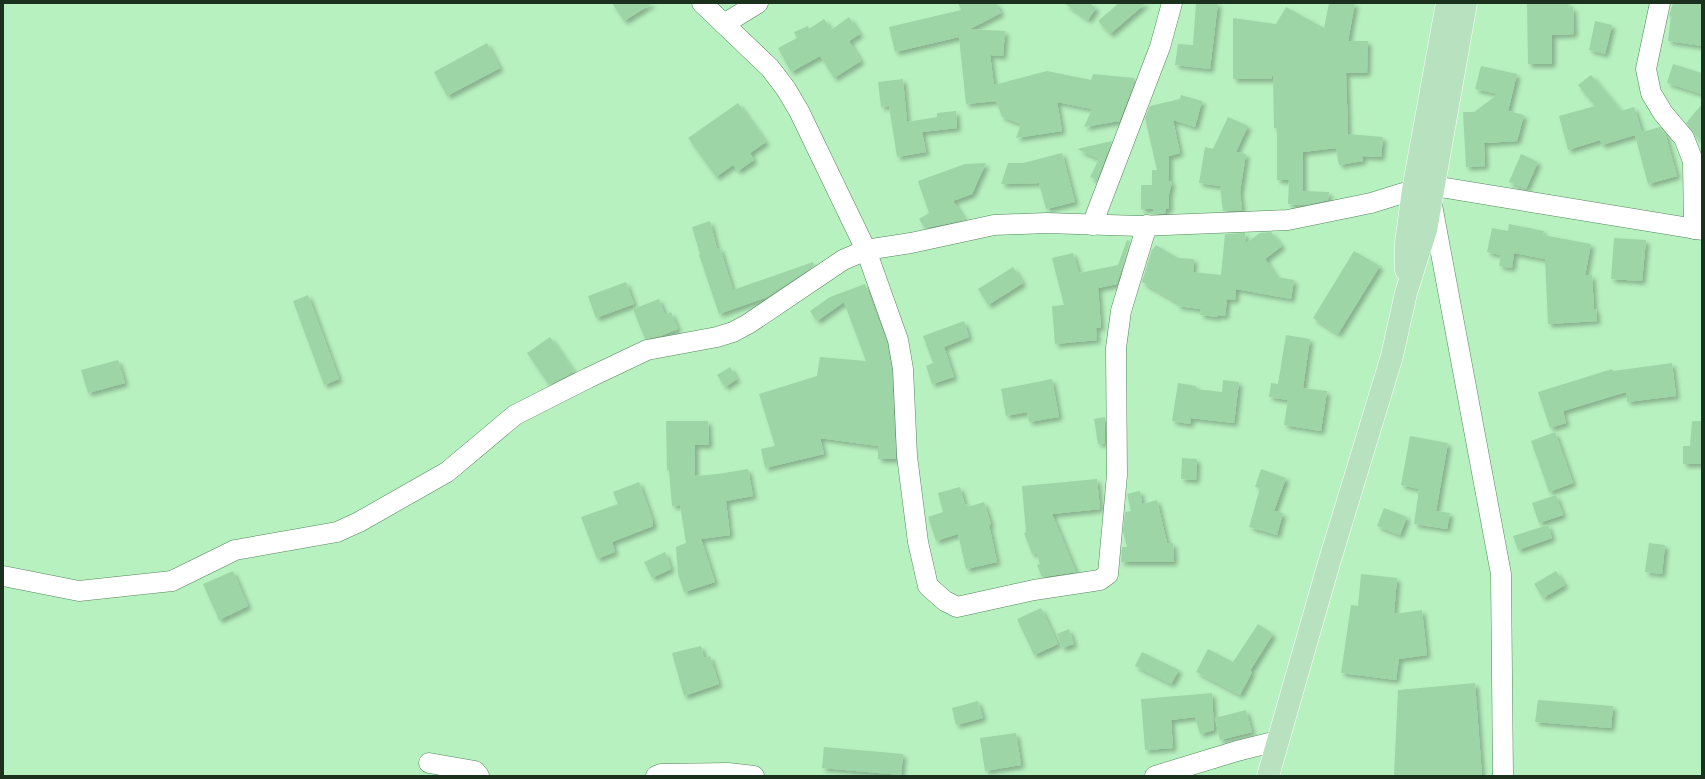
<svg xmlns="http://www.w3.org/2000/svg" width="1705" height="779" font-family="'Open Sans',sans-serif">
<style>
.building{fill:#9dd5a6;filter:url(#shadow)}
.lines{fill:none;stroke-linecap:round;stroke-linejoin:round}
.minor-casing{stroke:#52865b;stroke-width:21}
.major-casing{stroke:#fff;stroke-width:23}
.minor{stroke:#fff;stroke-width:20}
.major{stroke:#b8e2bf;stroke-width:22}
</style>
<defs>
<filter id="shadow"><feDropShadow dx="3.5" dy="3.5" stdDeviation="2" flood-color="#0004"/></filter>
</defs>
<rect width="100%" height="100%" fill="#b8f1c0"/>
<!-- building -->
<g class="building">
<path d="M 612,3 L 653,3 L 624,21 Z"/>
<path d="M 958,3 L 996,3 L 1001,13 L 970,29 L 1005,31 L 1003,56 L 990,55 L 994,85 L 1047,71 L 1091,80 L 1093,74 L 1134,78 L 1134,84 L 1119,122 L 1119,121 L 1084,127 L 1092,109 L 1057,102 L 1062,131 L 1016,138 L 1021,124 L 1002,117 L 996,101 L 966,104 L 959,37 L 895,52 L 889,27 L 961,10 Z"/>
<path d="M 1064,3 L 1089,3 L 1096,8 L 1088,20 Z"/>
<path d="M 1119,3 L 1146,3 L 1110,34 L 1098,21 Z"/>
<path d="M 1196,3 L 1218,3 L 1210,69 L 1175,65 L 1178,44 L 1193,45 Z"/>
<path d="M 1329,3 L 1355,3 L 1348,41 L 1368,41 L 1367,73 L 1346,73 L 1348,134 L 1383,137 L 1381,157 L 1362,156 L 1363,161 L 1339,165 L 1336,148 L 1303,152 L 1303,191 L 1329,192 L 1328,200 L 1306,205 L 1288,204 L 1289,180 L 1277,180 L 1277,128 L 1274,128 L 1273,74 L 1271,79 L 1233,79 L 1233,18 L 1276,24 L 1286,7 L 1324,28 Z"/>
<path d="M 1527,3 L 1569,3 L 1568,8 L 1573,7 L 1574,34 L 1552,35 L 1552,64 L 1528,64 Z"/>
<path d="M 1673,3 L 1702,3 L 1702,46 L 1668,41 L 1671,17 L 1669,16 Z"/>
<path d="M 849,17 L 860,34 L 849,41 L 861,61 L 834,78 L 820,56 L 791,72 L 778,48 L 797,38 L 794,32 L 808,26 L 809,29 L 824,19 L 831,30 Z"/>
<path d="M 1595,21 L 1612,25 L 1605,54 L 1589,50 Z"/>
<path d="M 487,43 L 500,68 L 447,96 L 434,72 Z"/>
<path d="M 1673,64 L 1702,73 L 1702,94 L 1667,83 Z"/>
<path d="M 1481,66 L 1517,74 L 1508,111 L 1524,115 L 1517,141 L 1484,143 L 1485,166 L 1466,167 L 1463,112 L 1474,112 L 1498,94 L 1475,89 Z"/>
<path d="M 1591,75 L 1621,111 L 1634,107 L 1642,132 L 1660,127 L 1665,133 L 1677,176 L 1648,184 L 1635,135 L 1602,145 L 1600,140 L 1568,150 L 1559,116 L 1595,106 L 1578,85 Z"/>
<path d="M 903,79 L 907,122 L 937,117 L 937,113 L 956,111 L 957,128 L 922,132 L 926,152 L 897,157 L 889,106 L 881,107 L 878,82 Z"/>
<path d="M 1181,95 L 1202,101 L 1195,127 L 1173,120 L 1180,153 L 1169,156 L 1169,181 L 1172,182 L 1169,194 L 1169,209 L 1166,209 L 1165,213 L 1153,214 L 1154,209 L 1141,209 L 1141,185 L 1152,185 L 1152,170 L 1157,170 L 1145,118 L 1150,106 L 1180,99 Z"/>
<path d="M 738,103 L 766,142 L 750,153 L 754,160 L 738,171 L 733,165 L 716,177 L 688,138 Z"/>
<path d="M 1702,104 L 1702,141 L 1695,135 L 1686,123 Z"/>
<path d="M 1228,117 L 1248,126 L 1236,152 L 1246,154 L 1240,192 L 1242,210 L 1223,211 L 1220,186 L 1199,183 L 1205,147 L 1213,149 Z"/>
<path d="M 1112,141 L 1097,180 L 1090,177 L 1099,159 L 1077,149 Z"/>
<path d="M 1062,153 L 1075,202 L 1046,209 L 1039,183 L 1001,184 L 1008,163 L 1023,163 Z"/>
<path d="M 1521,154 L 1538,162 L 1526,189 L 1509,182 Z"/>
<path d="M 986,163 L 972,194 L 953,201 L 965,220 L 925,228 L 919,219 L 929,213 L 918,181 L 965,164 Z"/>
<path d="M 710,221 L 717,249 L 720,248 L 733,290 L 813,262 L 814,266 L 767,297 L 719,314 L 699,255 L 700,254 L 692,227 Z"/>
<path d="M 1509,224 L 1544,231 L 1543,235 L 1591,244 L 1585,276 L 1592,275 L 1594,309 L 1596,309 L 1597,321 L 1548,324 L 1545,259 L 1514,253 L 1512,268 L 1499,266 L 1501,255 L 1487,252 L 1492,228 L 1508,231 Z"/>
<path d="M 1271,232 L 1282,246 L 1265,259 L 1277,277 L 1294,280 L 1291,299 L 1236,289 L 1235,300 L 1227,299 L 1225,316 L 1218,315 L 1218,317 L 1200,315 L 1201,309 L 1177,306 L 1178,303 L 1142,282 L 1152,249 L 1153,249 L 1156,245 L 1178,258 L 1194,259 L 1193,272 L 1221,275 L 1225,234 L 1245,233 L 1246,243 L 1260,233 Z"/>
<path d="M 1614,238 L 1646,240 L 1642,281 L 1611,279 Z"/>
<path d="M 1127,240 L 1130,241 L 1117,284 L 1098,288 L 1101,327 L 1096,328 L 1097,340 L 1055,344 L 1052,306 L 1064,305 L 1052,258 L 1073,253 L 1079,273 L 1118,265 Z"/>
<path d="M 1354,251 L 1380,266 L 1338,334 L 1313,318 Z"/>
<path d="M 1013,267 L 1023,283 L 988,305 L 978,289 Z"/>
<path d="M 626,282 L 634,304 L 596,318 L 588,296 Z"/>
<path d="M 865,284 L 887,343 L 892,370 L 896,459 L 878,459 L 878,446 L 820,438 L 824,454 L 765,468 L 761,449 L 775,446 L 759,394 L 817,376 L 820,357 L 866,361 L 844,302 L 817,321 L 810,311 L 830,297 Z"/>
<path d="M 308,295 L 339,379 L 324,385 L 293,301 Z"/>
<path d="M 659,299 L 665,315 L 671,312 L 678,329 L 660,336 L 645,339 L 633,309 Z"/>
<path d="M 964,321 L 969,337 L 944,347 L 954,377 L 932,384 L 926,366 L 933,363 L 923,336 Z"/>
<path d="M 1286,335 L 1310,339 L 1303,388 L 1327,391 L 1321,431 L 1284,425 L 1288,400 L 1269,397 L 1271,383 L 1278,384 Z"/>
<path d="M 550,337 L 574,372 L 549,385 L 527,353 Z"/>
<path d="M 118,360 L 125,383 L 88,393 L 81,370 Z"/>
<path d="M 1672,363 L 1676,396 L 1627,402 L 1626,392 L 1563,411 L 1566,423 L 1550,428 L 1538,392 L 1612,369 L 1613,371 Z"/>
<path d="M 730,367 L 737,379 L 725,387 L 717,375 Z"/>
<path d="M 1052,379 L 1059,417 L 1029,422 L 1027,412 L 1006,416 L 1001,389 Z"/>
<path d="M 1223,380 L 1239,382 L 1234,423 L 1191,418 L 1190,424 L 1172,421 L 1178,383 L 1196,386 L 1196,389 L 1222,392 Z"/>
<path d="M 1105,417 L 1105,443 L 1098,444 L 1094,419 Z"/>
<path d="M 666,421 L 708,421 L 709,445 L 695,445 L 695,476 L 718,474 L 748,469 L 753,496 L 726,501 L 730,535 L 701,539 L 715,582 L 684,592 L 678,574 L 676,547 L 686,543 L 680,505 L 672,506 L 669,470 L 667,470 Z"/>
<path d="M 1692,421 L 1702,421 L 1702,464 L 1683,464 L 1683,446 L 1690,446 Z"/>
<path d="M 1555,432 L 1573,483 L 1549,492 L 1531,441 Z"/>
<path d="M 1410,436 L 1448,443 L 1436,511 L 1450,513 L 1447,529 L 1414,524 L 1419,489 L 1401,485 Z"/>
<path d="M 1182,458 L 1197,459 L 1196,480 L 1181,479 Z"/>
<path d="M 1261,469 L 1286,478 L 1274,511 L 1283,513 L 1277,535 L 1249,527 L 1260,488 L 1255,487 Z"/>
<path d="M 1097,479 L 1100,509 L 1052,514 L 1076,572 L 1042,577 L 1037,565 L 1040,564 L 1037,553 L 1032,554 L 1024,533 L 1026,532 L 1022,486 Z"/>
<path d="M 639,482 L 653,521 L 653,526 L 612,542 L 615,552 L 597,559 L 581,517 L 618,504 L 613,492 Z"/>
<path d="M 960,487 L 965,505 L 967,504 L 968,507 L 984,502 L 991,524 L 989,525 L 997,562 L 966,569 L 958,534 L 936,541 L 928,517 L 943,512 L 938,493 Z"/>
<path d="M 1140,491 L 1142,504 L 1157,500 L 1167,543 L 1173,543 L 1174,562 L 1121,562 L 1122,547 L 1127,547 L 1123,531 L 1125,512 L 1131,511 L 1127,494 Z"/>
<path d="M 1556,495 L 1563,515 L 1539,523 L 1532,503 Z"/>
<path d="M 1384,508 L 1407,517 L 1400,535 L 1377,526 Z"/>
<path d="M 1548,525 L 1552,538 L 1518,550 L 1513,536 Z"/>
<path d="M 1649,543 L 1665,545 L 1662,574 L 1645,572 Z"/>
<path d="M 665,552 L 671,569 L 652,578 L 644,562 Z"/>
<path d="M 233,571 L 248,606 L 219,620 L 203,584 Z"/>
<path d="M 1556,571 L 1565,585 L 1543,598 L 1534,584 Z"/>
<path d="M 1361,574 L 1397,578 L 1394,614 L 1422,610 L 1427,655 L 1399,659 L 1396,680 L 1341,673 L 1351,605 L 1358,606 Z"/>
<path d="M 1041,608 L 1058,644 L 1034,655 L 1017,619 Z"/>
<path d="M 1258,624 L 1273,634 L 1250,671 L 1252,672 L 1240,695 L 1196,672 L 1208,649 L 1233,662 Z"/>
<path d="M 1069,629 L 1074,644 L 1062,648 L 1057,634 Z"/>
<path d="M 701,646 L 704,658 L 710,656 L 719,684 L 684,696 L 672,653 Z"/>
<path d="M 1142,652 L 1179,670 L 1171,684 L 1135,666 Z"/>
<path d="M 1475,683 L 1482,776 L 1394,776 L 1398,690 Z"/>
<path d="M 1212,693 L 1214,730 L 1200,734 L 1195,717 L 1171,720 L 1173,748 L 1145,750 L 1141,699 Z"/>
<path d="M 1538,700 L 1613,706 L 1611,728 L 1535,722 Z"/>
<path d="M 978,701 L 983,718 L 956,725 L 952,708 Z"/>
<path d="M 1246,710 L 1252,732 L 1220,740 L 1215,718 Z"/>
<path d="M 1016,733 L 1021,765 L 985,771 L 980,738 Z"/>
<path d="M 824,747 L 903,754 L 901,775 L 822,768 Z"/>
</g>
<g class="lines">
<defs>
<g id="minor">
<path d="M 702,3 L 724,24"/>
<path d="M 758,3 L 724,24 L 770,68 L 786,89 L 799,111 L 866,250 L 898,340 L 903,369 L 907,456 L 918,542 L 928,586 L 945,601 L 957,607 L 1034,590 L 1100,580 L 1108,574 L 1117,475 L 1116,348 L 1121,311 L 1147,225"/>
<path d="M 1660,3 L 1646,69 L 1651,93 L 1663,113 L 1684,138 L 1693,161 L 1694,229"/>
<path d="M 1434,186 L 1702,230"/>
<path d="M 1432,205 L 1501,574 L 1503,776"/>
<path d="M 1092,225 L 1160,47 L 1172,3"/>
<path d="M 3,576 L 79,591 L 172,581 L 235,550 L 337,532 L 359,522 L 447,472 L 515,415 L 588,378 L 647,350 L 717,337 L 733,332 L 748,324 L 843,260 L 866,250 L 911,243 L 994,225 L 1046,223 L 1140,226 L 1288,220 L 1371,203 L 1413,190"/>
<path d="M 429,763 L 475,771 L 479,776"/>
<path d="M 656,776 L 661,774 L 728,773 L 754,776"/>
<path d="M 1155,776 L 1237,751 L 1277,741"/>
</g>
<g id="major">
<path d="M 1406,270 L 1406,243 L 1413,190 L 1447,3"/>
<path d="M 1268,776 L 1329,563 L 1392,356 L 1406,293 L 1426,230 L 1466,3"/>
</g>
</defs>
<!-- minor casing -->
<use href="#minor" class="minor-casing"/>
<!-- major casing -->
<use href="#major" class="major-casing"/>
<!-- minor -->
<use href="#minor" class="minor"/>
<!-- major -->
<use href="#major" class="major"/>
</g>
<!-- border -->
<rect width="1705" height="779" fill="none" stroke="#1b311e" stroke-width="8"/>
</svg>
